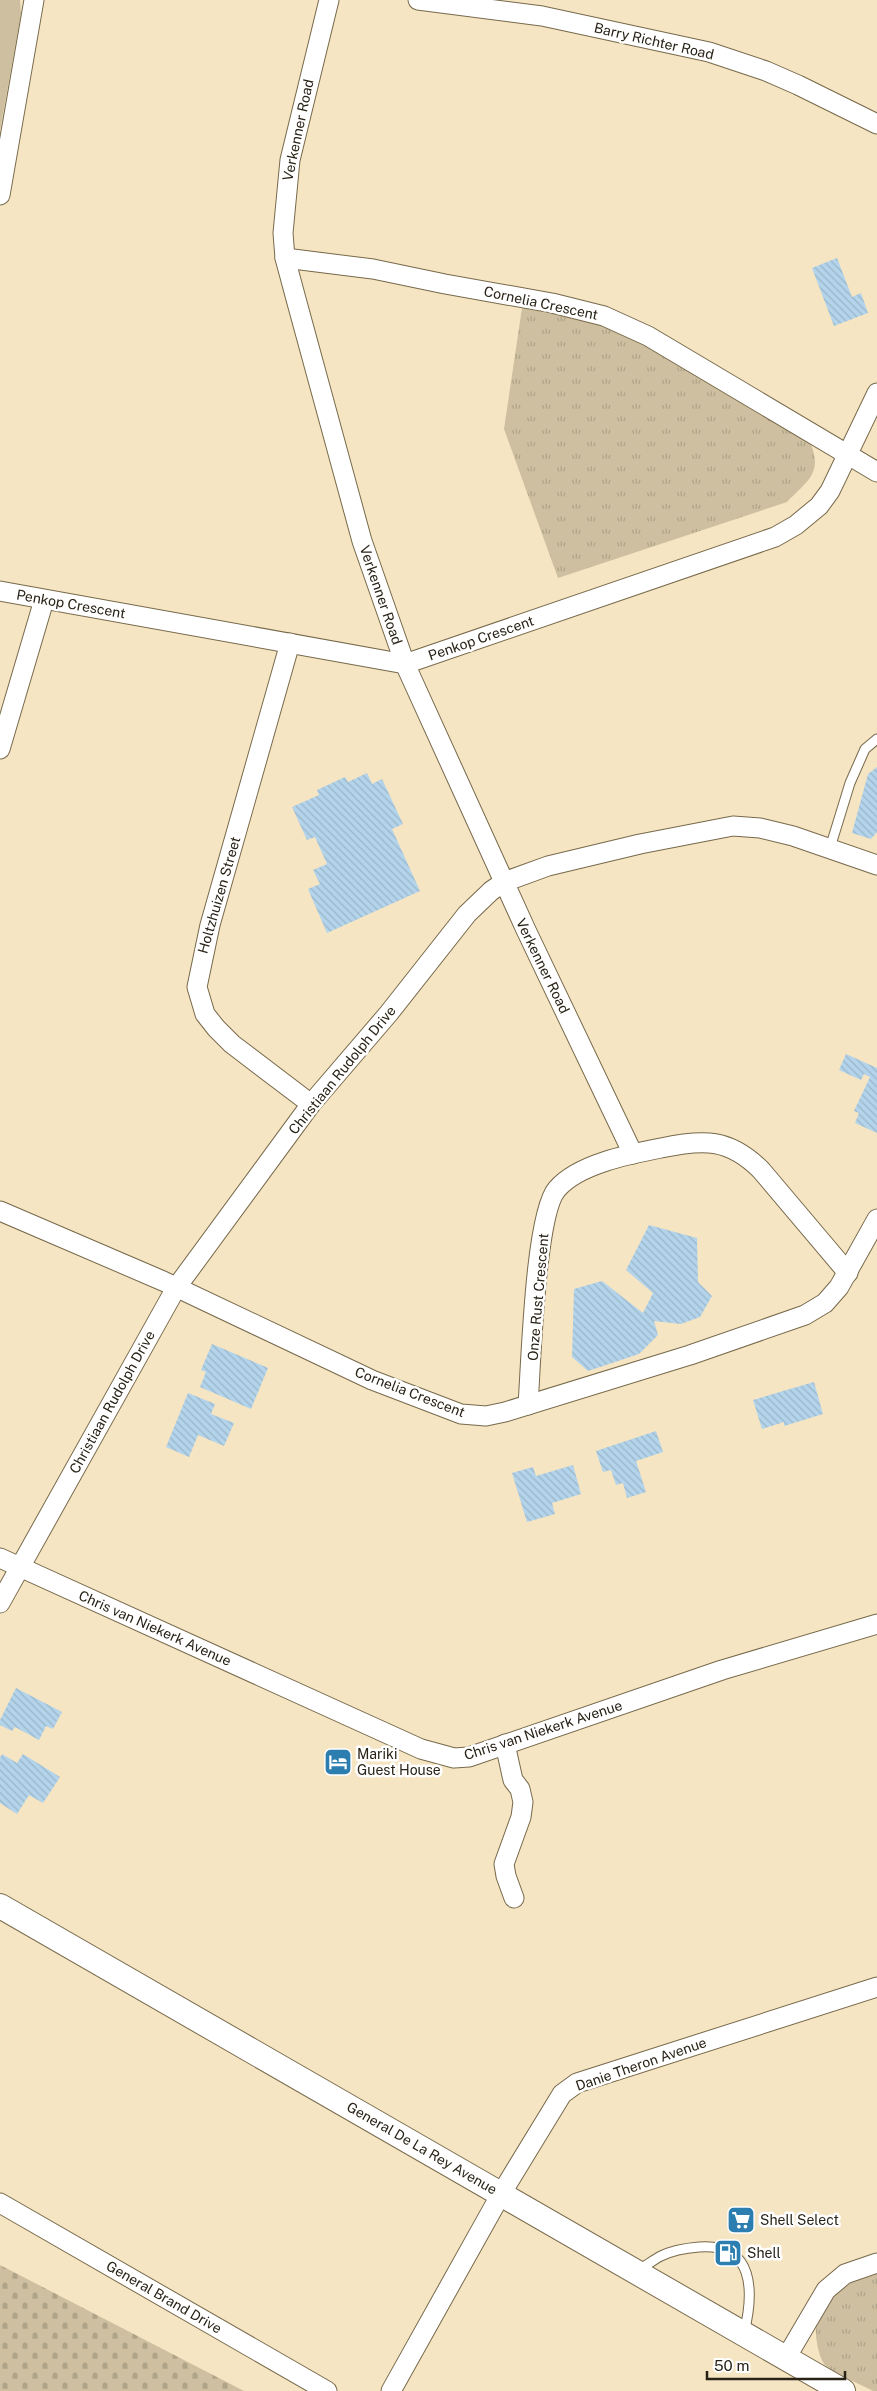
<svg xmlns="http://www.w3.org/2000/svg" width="877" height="2391" font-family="'Public Sans',sans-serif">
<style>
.cemetery{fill:url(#cemetery-stones)}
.park{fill:url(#park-tufts)}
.pitch{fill:#cdbf9f}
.building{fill:url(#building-back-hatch)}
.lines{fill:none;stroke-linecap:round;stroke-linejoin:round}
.service-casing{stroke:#77694b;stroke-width:11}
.minor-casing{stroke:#77694b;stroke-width:21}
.tertiary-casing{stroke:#77694b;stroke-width:26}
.service{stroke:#fff;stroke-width:9}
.minor{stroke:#fff;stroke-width:19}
.tertiary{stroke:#fff;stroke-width:24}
.labels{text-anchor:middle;stroke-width:5;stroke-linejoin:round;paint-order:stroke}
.street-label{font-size:14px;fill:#292317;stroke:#fff}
.poi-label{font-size:14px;fill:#292317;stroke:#fff;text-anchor:start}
</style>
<defs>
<pattern id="cemetery-stones" width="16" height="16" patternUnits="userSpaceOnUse" patternTransform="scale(1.25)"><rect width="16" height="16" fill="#cdbf9f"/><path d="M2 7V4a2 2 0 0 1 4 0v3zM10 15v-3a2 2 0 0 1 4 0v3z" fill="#b0a488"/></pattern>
<pattern id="park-tufts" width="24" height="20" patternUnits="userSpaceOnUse" patternTransform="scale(1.25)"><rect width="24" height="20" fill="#cdbf9f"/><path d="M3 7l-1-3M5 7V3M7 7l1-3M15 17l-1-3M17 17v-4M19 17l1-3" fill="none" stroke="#b0a488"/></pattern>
<pattern id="building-back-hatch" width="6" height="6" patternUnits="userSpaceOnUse" patternTransform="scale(1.25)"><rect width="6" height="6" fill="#b3d4eb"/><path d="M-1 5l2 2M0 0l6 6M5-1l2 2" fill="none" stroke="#9ab6c9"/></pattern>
</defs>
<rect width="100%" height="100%" fill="#f5e5c3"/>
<!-- cemetery -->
<path class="cemetery" d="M 0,2265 L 244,2391 L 0,2391 Z"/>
<!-- park -->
<g class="park">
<path d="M 522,308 L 617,326 L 807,435 C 824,471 812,477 787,502 L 558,578 L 504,429 Z"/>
<path d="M 877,2272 L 877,2391 L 873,2391 C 862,2385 833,2373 825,2365 C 821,2360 818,2350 817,2343 C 809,2304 844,2283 877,2272 Z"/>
</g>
<!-- pitch -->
<path class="pitch" d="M 0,0 L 20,0 L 21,14 L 0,130 Z"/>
<!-- building -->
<g class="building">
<path d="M 837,258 L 852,297 L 861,293 L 868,313 L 834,326 L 812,268 Z"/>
<path d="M 877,767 L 877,832 L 871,839 L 852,833 L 868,774 Z"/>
<path d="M 367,773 L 372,784 L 382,779 L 403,824 L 392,829 L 420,891 L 327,933 L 308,889 L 320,884 L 313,870 L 327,864 L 315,837 L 307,840 L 292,807 L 319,795 L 317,790 L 345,777 L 348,782 Z"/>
<path d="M 846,1054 L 877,1068 L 877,1133 L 855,1123 L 859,1113 L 854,1111 L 870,1077 L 864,1074 L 861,1080 L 839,1070 Z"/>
<path d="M 649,1225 L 697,1238 L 698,1282 L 712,1296 L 700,1317 L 681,1324 L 654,1321 L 658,1335 L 639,1354 L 588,1371 L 572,1357 L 574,1289 L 602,1281 L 643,1313 L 653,1293 L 626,1270 Z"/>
<path d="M 212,1344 L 268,1368 L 251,1409 L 200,1387 L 206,1372 L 201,1370 Z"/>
<path d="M 814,1382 L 823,1414 L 784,1426 L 784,1422 L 762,1429 L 753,1400 Z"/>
<path d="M 188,1393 L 215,1404 L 211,1414 L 234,1423 L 224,1446 L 198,1435 L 189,1457 L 166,1447 Z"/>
<path d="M 656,1431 L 663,1452 L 636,1461 L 646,1492 L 627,1498 L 623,1483 L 616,1485 L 611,1470 L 603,1472 L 596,1451 Z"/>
<path d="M 573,1465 L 581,1494 L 552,1503 L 555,1514 L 527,1522 L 512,1473 L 533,1467 L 536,1476 Z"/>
<path d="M 16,1688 L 62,1712 L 53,1729 L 46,1726 L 39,1740 L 15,1727 L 12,1731 L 0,1725 L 0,1720 Z"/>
<path d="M 2,1754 L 17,1763 L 23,1754 L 60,1777 L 43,1803 L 29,1795 L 17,1814 L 0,1803 L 0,1758 Z"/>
</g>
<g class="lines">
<defs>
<g id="service">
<path d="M 830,848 L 850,783 L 865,749 L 877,739"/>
<path d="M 638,2270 C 646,2266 653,2260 661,2256 C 673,2250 687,2248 699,2247 C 755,2243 754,2292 744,2333"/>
</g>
<g id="minor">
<path d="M 329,0 L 290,160 L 283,233 L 285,258 L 296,299 L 362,541 L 405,664 L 526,930 L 633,1154"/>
<path d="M 418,0 L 542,16 L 709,52 L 766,71 L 798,85 L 877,124"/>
<path d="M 0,195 L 34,0"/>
<path d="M 285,258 L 373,269 L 445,284 L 552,303 L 604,316 L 648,336 L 877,472"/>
<path d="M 0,591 L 405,664 L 775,537 L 796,525 L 819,506 L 830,491 L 877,393"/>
<path d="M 290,643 L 210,925 L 197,987 L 205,1014 L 216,1028 L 232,1044 L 311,1104"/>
<path d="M 0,749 L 44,600"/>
<path d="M 0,1211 L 163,1281 L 372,1380 L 461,1414 L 486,1416 L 505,1412 L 690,1355 L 805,1315 L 825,1303 L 839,1287 L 877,1219"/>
<path d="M 528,1405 C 531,1365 535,1214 557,1189 C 578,1164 630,1154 661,1148 C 703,1139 729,1138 761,1170 L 848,1273"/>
<path d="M 0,1558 L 421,1749 L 454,1758 L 469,1757 L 722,1670 L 877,1624"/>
<path d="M 0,1603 L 176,1288 L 311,1104 L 389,1013 L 467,914 L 491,891 L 504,882 L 548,866 L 640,844 L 733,826 L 760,828 L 793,836 L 877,865"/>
<path d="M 505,1744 L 513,1780 L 520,1789 L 523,1802 L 521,1817 L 504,1864 L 506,1876 L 514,1898"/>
<path d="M 0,2203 L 327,2391"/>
<path d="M 786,2358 L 826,2290 L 845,2274 L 877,2263"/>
<path d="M 391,2391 L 501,2194 L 562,2094 L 577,2083 L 877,1987"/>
</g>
<path id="tertiary" d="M 0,1906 L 843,2391"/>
</defs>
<!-- service casing -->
<use href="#service" class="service-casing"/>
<!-- minor casing -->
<use href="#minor" class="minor-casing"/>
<!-- tertiary casing -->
<use href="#tertiary" class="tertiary-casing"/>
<!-- service -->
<use href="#service" class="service"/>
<!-- minor -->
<use href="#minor" class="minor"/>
<!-- tertiary -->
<use href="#tertiary" class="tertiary"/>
</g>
<!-- icons -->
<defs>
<symbol id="hotel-square" viewBox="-11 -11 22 22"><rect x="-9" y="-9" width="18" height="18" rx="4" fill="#2b7eaf" stroke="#fff"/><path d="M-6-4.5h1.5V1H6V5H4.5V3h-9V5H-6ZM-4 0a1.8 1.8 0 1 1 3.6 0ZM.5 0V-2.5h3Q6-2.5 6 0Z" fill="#fff"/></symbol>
<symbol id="supermarket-square" viewBox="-11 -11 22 22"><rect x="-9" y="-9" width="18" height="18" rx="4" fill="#2b7eaf" stroke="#fff"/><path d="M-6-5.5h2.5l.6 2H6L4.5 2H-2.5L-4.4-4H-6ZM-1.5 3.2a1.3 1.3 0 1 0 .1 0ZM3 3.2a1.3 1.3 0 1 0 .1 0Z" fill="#fff"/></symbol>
<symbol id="fuel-square" viewBox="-11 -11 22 22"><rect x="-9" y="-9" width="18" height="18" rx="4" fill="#2b7eaf" stroke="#fff"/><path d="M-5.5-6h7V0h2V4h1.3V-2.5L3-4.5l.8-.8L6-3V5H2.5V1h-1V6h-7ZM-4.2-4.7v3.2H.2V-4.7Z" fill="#fff"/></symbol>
</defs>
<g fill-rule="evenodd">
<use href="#hotel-square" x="322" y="1746" width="32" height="32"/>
<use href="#supermarket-square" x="725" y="2204" width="32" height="32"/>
<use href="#fuel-square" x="712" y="2237" width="32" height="32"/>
</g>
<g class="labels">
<!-- street labels -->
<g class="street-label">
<text transform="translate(654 41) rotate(13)" y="5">Barry Richter Road</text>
<text transform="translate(298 130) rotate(-78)" y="5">Verkenner Road</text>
<text transform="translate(541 303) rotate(12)" y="5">Cornelia Crescent</text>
<text transform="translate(381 595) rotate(71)" y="5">Verkenner Road</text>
<text transform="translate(71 604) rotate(10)" y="5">Penkop Crescent</text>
<text transform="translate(481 638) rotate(-19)" y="5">Penkop Crescent</text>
<text transform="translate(219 895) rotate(-74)" y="5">Holtzhuizen Street</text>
<text transform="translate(543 966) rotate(64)" y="5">Verkenner Road</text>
<text transform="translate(342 1070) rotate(-51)" y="5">Christiaan Rudolph Drive</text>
<text transform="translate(538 1297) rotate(-85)" y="5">Onze Rust Crescent</text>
<text transform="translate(410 1392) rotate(21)" y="5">Cornelia Crescent</text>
<text transform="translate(112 1402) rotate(-61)" y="5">Christiaan Rudolph Drive</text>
<text transform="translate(155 1628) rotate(24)" y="5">Chris van Niekerk Avenue</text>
<text transform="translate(543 1730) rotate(-18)" y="5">Chris van Niekerk Avenue</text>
<text transform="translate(641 2064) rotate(-19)" y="5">Danie Theron Avenue</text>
<text transform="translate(422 2148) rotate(30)" y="5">General De La Rey Avenue</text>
<text transform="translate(164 2297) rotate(30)" y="5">General Brand Drive</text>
</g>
<!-- poi labels -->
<g class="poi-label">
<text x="357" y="1759">Mariki<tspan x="357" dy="16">Guest House</tspan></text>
<text x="760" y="2225">Shell Select</text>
<text x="747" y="2258">Shell</text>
</g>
</g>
<!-- scale -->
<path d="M707 2371v8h138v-8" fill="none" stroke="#292317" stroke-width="2.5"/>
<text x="714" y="2371" font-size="15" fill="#292317" stroke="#ffffff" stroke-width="4" paint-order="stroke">50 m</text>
</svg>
